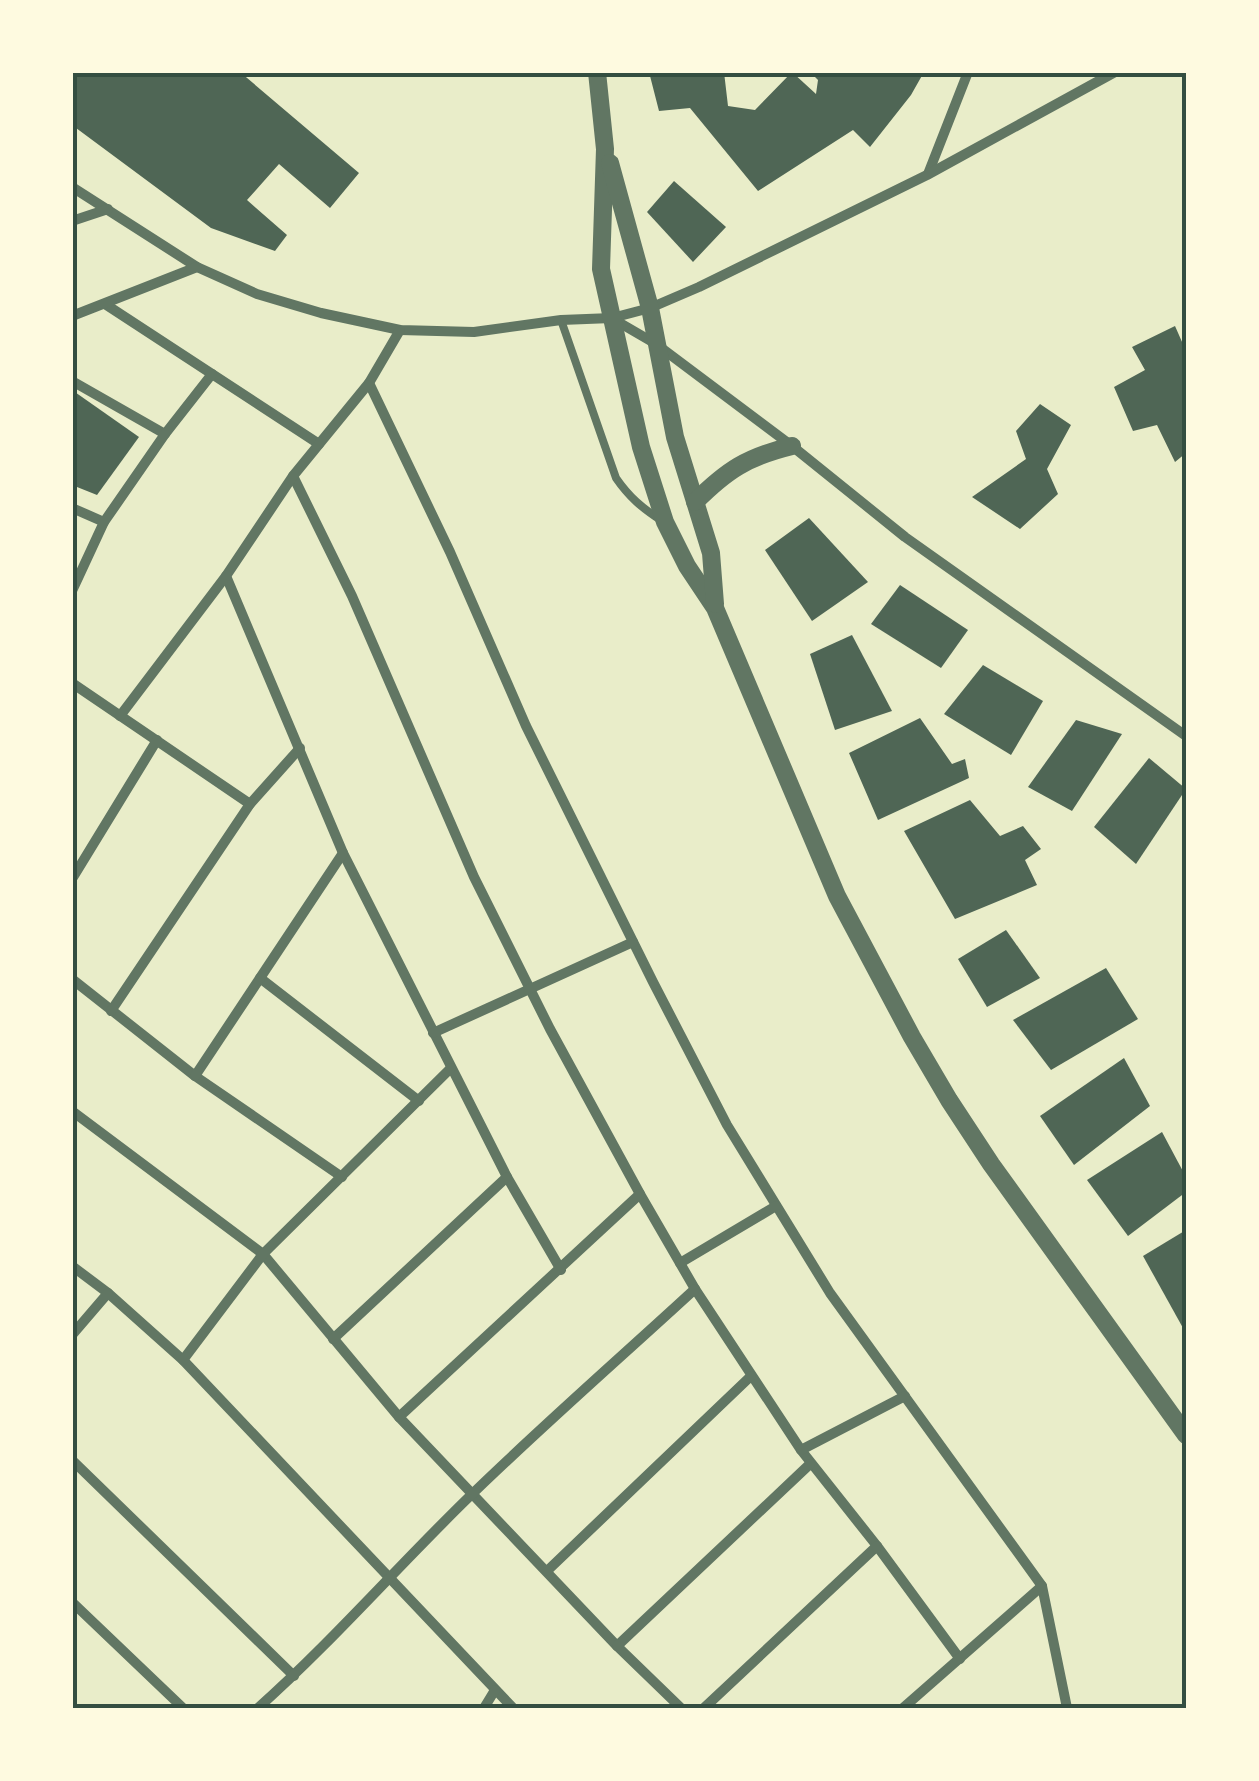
<svg xmlns="http://www.w3.org/2000/svg" width="1259" height="1781" font-family="Signika,sans-serif">
<style>
.building{fill:#4f6655}
.lines{fill:none;stroke-linecap:round;stroke-linejoin:round}
.service{stroke:#617663;stroke-width:8}
.minor{stroke:#617663;stroke-width:10}
.tertiary{stroke:#617663;stroke-width:18}
.neatline{fill:none;stroke:#344e41;stroke-width:4}
</style>
<rect width="100%" height="100%" fill="#e9edc9"/>
<!-- building -->
<g class="building">
<path d="M 72,72 L 240,72 L 359,173 L 330,208 L 279,164 L 247,200 L 287,235 L 275,251 L 211,228 L 72,125 Z"/>
<path d="M 649,72 L 724,72 L 728,106 L 755,110 L 792,72 L 816,94 L 818,80 L 810,72 L 924,72 L 911,95 L 870,147 L 853,130 L 758,191 L 690,108 L 659,111 Z"/>
<path d="M 674,181 L 726,227 L 693,262 L 647,212 Z"/>
<path d="M 1175,326 L 1186,351 L 1186,453 L 1175,462 L 1157,425 L 1133,431 L 1114,387 L 1145,370 L 1132,347 Z"/>
<path d="M 72,390 L 139,437 L 97,495 L 72,485 Z"/>
<path d="M 1040,404 L 1071,425 L 1047,469 L 1058,494 L 1020,529 L 972,497 L 1026,459 L 1016,431 Z"/>
<path d="M 809,518 L 868,582 L 812,621 L 765,550 Z"/>
<path d="M 900,585 L 968,630 L 941,668 L 871,624 Z"/>
<path d="M 852,635 L 892,711 L 835,730 L 810,654 Z"/>
<path d="M 983,665 L 1043,701 L 1011,755 L 944,714 Z"/>
<path d="M 920,718 L 952,764 L 965,759 L 969,778 L 878,820 L 849,753 Z"/>
<path d="M 1076,720 L 1122,734 L 1072,811 L 1028,787 Z"/>
<path d="M 1149,758 L 1186,789 L 1136,864 L 1094,827 Z"/>
<path d="M 970,800 L 1000,836 L 1023,826 L 1041,849 L 1025,860 L 1037,885 L 955,919 L 904,831 Z"/>
<path d="M 1006,930 L 1040,978 L 987,1007 L 958,959 Z"/>
<path d="M 1106,968 L 1138,1019 L 1051,1070 L 1013,1020 Z"/>
<path d="M 1124,1058 L 1150,1106 L 1074,1165 L 1040,1116 Z"/>
<path d="M 1162,1132 L 1186,1177 L 1186,1192 L 1128,1236 L 1087,1180 Z"/>
<path d="M 1186,1230 L 1186,1325 L 1183,1328 L 1143,1256 Z"/>
</g>
<g class="lines">
<!-- service -->
<path class="service" d="M 561,320 L 616,478 C 629,497 642,508 662,521"/>
<!-- minor -->
<g class="minor">
<path d="M 928,174 L 968,72"/>
<path d="M 72,187 L 197,267 L 257,294 L 321,313 L 400,330 L 474,332 L 561,320 L 612,318 L 650,308 L 699,287 L 927,175 L 1115,72"/>
<path d="M 72,221 L 108,209"/>
<path d="M 105,304 L 319,444"/>
<path d="M 72,316 L 197,267"/>
<path d="M 613,319 L 656,344 L 792,446 L 905,537 L 1186,736"/>
<path d="M 72,381 L 165,434"/>
<path d="M 369,383 L 450,552 L 526,726 L 653,982 L 727,1125 L 830,1293 L 1042,1586 L 1067,1708"/>
<path d="M 293,476 L 352,596 L 474,877 L 550,1029 L 640,1194 L 695,1289 L 801,1450 L 877,1546 L 960,1659"/>
<path d="M 72,508 L 104,522"/>
<path d="M 226,576 L 343,853 L 507,1177 L 561,1270"/>
<path d="M 72,591 L 104,522 L 165,434 L 212,374"/>
<path d="M 72,683 L 250,804"/>
<path d="M 120,716 L 226,576 L 293,476 L 369,383 L 400,330"/>
<path d="M 72,879 L 157,740"/>
<path d="M 260,978 L 419,1101"/>
<path d="M 72,979 L 195,1076 L 342,1177"/>
<path d="M 111,1011 L 250,804 L 300,748"/>
<path d="M 433,1033 L 633,942"/>
<path d="M 195,1076 L 343,853"/>
<path d="M 72,1111 L 263,1254 L 399,1417 L 617,1646 L 681,1708"/>
<path d="M 680,1263 L 776,1206"/>
<path d="M 72,1266 L 108,1293 L 183,1360 L 513,1708"/>
<path d="M 72,1335 L 108,1293"/>
<path d="M 333,1339 L 507,1177"/>
<path d="M 183,1360 L 263,1254 L 451,1068"/>
<path d="M 399,1417 L 640,1194"/>
<path d="M 801,1450 L 905,1396"/>
<path d="M 72,1460 L 294,1676"/>
<path d="M 547,1571 L 751,1376"/>
<path d="M 72,1602 L 183,1708"/>
<path d="M 617,1646 L 810,1464"/>
<path d="M 258,1708 C 332,1642 398,1566 469,1497 C 543,1425 620,1358 695,1289"/>
<path d="M 484,1708 L 495,1690"/>
<path d="M 704,1708 L 877,1546"/>
<path d="M 903,1708 L 1042,1586"/>
</g>
<!-- tertiary -->
<g class="tertiary">
<path d="M 597,72 L 605,149 L 601,269 L 641,447 L 665,522 L 687,566 L 715,608 L 837,896 L 912,1037 L 949,1100 L 991,1164 L 1186,1435"/>
<path d="M 610,163 L 650,308 L 675,437 L 711,553 L 715,604"/>
<path d="M 695,502 C 727,470 747,457 792,446"/>
</g>
</g>
<!-- border -->
<rect width="1259" height="1781" fill="none" stroke="#fefae0" stroke-width="150"/>
<rect x="75" y="75" width="1109" height="1631" class="neatline"/>
</svg>
